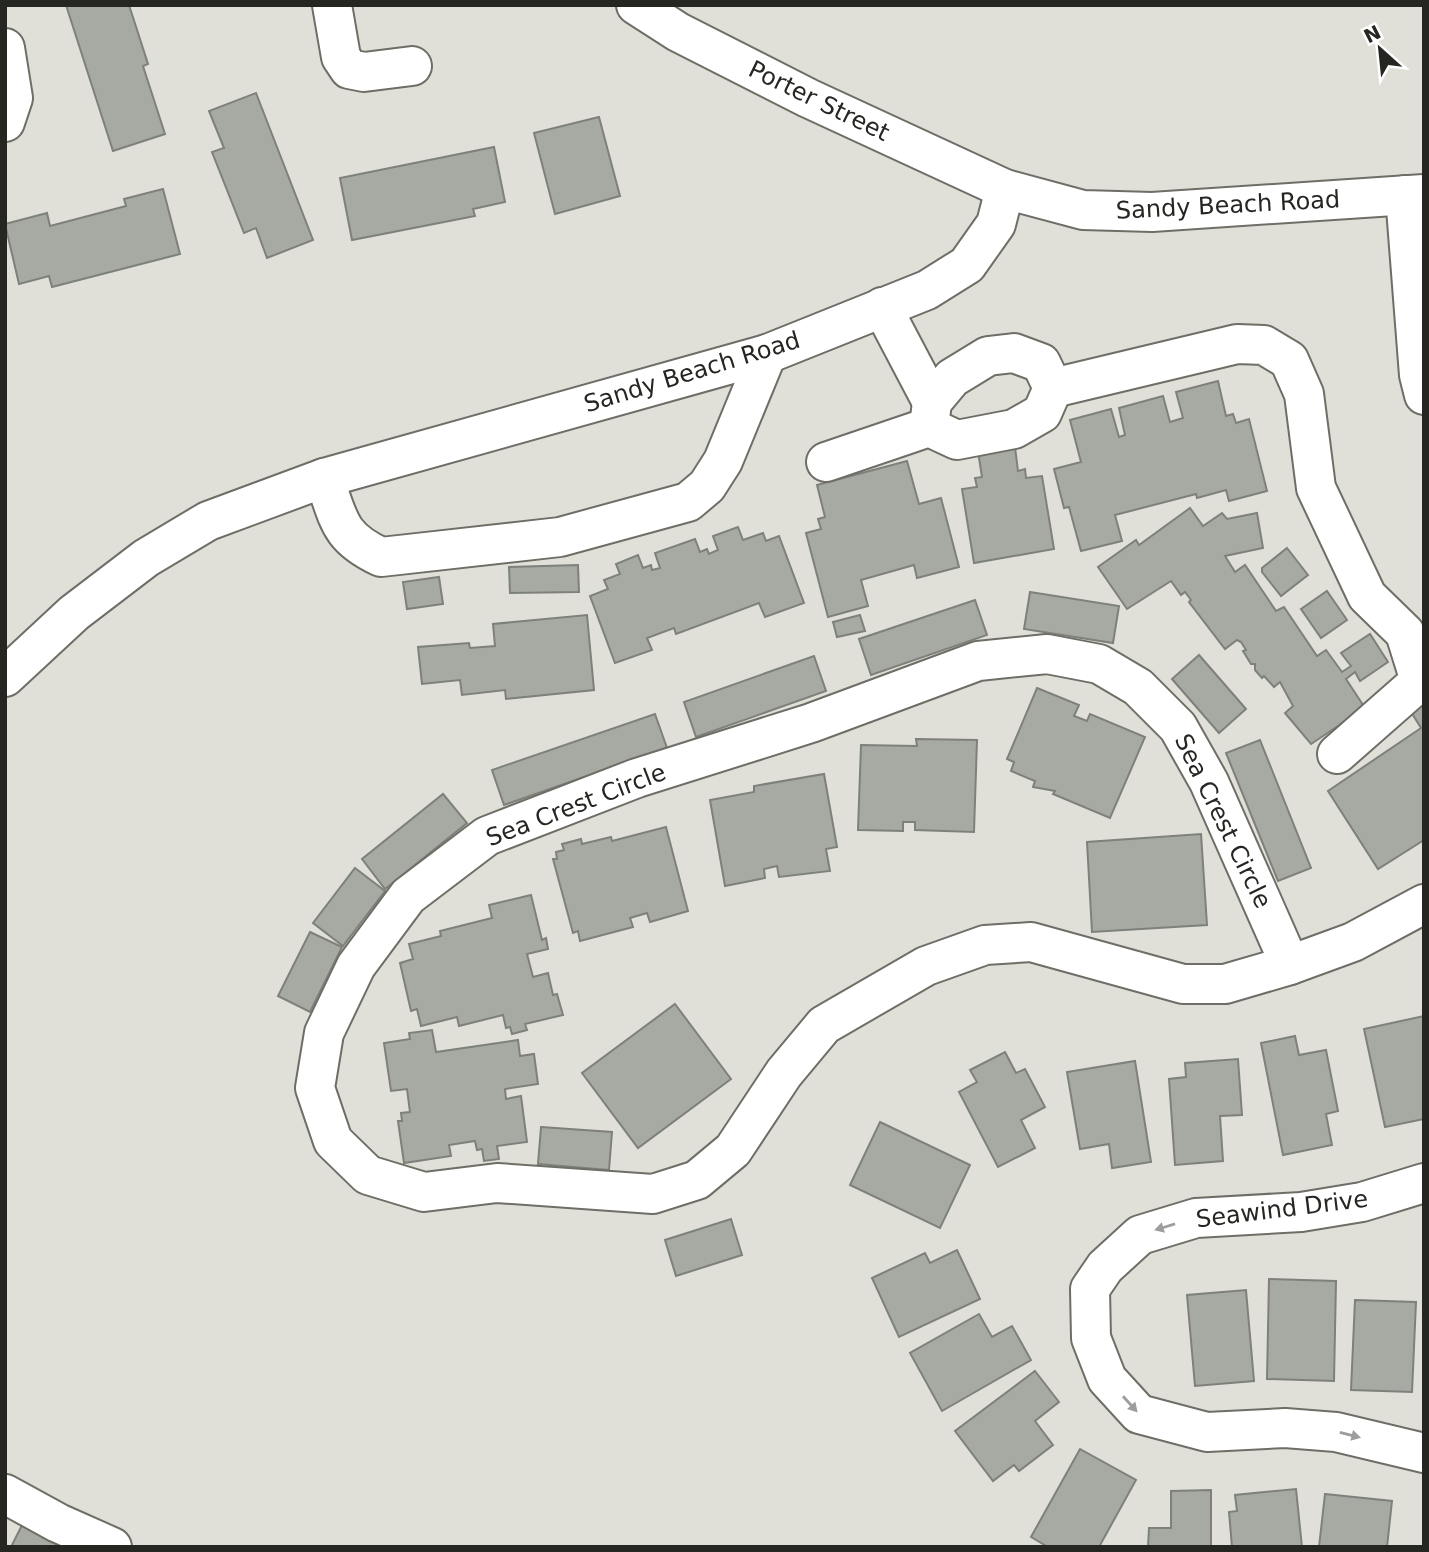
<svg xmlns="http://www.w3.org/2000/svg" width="1429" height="1552" font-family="'DejaVu Sans',sans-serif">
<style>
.building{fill:#a7aaa3;stroke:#7e817b;stroke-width:2}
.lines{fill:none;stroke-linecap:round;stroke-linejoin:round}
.minor-casing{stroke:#6e6e67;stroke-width:42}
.minor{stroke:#fff;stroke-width:38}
.oneway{fill:#9d9d9c}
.labels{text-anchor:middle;stroke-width:5;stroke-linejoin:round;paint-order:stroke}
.street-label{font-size:24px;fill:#252522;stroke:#fff}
</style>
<rect width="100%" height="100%" fill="#e1e0d8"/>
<!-- building -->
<g class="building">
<path d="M 66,5 L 129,5 L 148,64 L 143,66 L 165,134 L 113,151 Z"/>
<path d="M 256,93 L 313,240 L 267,258 L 256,228 L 244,233 L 212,152 L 224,148 L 209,111 Z"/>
<path d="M 599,117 L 620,196 L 555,214 L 534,133 Z"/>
<path d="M 494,147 L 505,202 L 473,209 L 475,216 L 352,240 L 340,178 Z"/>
<path d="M 163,189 L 180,254 L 52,287 L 49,276 L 19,284 L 5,224 L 47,213 L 50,226 L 126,206 L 124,199 Z"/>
<path d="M 1218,381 L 1226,416 L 1233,414 L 1236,423 L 1249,419 L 1267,491 L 1229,501 L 1226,490 L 1197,498 L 1196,494 L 1115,515 L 1122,541 L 1081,551 L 1069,507 L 1064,508 L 1054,469 L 1081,462 L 1070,420 L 1111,409 L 1119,437 L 1125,435 L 1119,408 L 1163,396 L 1170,422 L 1183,418 L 1176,392 Z"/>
<path d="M 1014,439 L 1018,471 L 1025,469 L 1026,478 L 1042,476 L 1054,549 L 974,563 L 962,489 L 977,487 L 975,478 L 982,477 L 977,445 Z"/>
<path d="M 907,461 L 919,504 L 941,498 L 959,567 L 917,578 L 914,565 L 861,580 L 868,606 L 828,617 L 806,533 L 821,529 L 818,519 L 825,517 L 817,485 Z"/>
<path d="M 1190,508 L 1203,526 L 1222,513 L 1227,519 L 1257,513 L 1263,548 L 1225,556 L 1235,572 L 1245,565 L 1276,611 L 1284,607 L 1317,656 L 1326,650 L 1342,672 L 1351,666 L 1341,653 L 1370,634 L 1388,662 L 1360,681 L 1355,672 L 1346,679 L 1365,708 L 1311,744 L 1285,713 L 1293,706 L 1280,682 L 1274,687 L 1264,676 L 1262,678 L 1255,670 L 1255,664 L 1251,664 L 1243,651 L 1246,650 L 1241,642 L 1237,640 L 1225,649 L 1189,602 L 1191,600 L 1185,592 L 1181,595 L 1171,581 L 1127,609 L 1098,567 L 1136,540 L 1139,545 Z"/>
<path d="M 738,527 L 743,540 L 763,533 L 766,541 L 779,536 L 804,603 L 765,617 L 759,603 L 676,634 L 674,628 L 647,638 L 652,650 L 615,663 L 590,596 L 608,589 L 604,580 L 620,574 L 616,564 L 638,555 L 643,568 L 651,565 L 652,570 L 660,568 L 655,553 L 695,539 L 700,552 L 707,549 L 709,554 L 718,550 L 713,536 Z"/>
<path d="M 1287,548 L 1308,575 L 1281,596 L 1262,572 L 1262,568 Z"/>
<path d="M 578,565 L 579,592 L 510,593 L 509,567 Z"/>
<path d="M 439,577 L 443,604 L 407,609 L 403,582 Z"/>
<path d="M 1327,591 L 1347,620 L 1321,638 L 1301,609 Z"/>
<path d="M 1030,592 L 1119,606 L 1113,643 L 1024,629 Z"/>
<path d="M 975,600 L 987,635 L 871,675 L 859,639 Z"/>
<path d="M 587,615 L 594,690 L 506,699 L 505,690 L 462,695 L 460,680 L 422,684 L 418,647 L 469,643 L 470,648 L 495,646 L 493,624 Z"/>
<path d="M 860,615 L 865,631 L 837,637 L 833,622 Z"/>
<path d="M 1199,655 L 1246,709 L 1219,733 L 1172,679 Z"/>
<path d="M 814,656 L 826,691 L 696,737 L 684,702 Z"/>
<path d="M 1037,688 L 1079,705 L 1074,716 L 1087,721 L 1090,714 L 1145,737 L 1110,818 L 1053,794 L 1055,791 L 1033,787 L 1035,781 L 1011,771 L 1014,762 L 1007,759 Z"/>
<path d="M 1424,697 L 1424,840 L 1378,869 L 1328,791 L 1421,728 L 1408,707 Z"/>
<path d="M 655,714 L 667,748 L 504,805 L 492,770 Z"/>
<path d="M 916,739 L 977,740 L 974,832 L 915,830 L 915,822 L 903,822 L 903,831 L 858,830 L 861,745 L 917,746 Z"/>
<path d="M 1260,740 L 1311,868 L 1278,881 L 1226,753 Z"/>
<path d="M 824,774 L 837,847 L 826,849 L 830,871 L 779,877 L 777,866 L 764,869 L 765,878 L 725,886 L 710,800 L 754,792 L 754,786 Z"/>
<path d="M 443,794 L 467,823 L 385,889 L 362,859 Z"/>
<path d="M 666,827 L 688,911 L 650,922 L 647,913 L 630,918 L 633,927 L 580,941 L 578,931 L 573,933 L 553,859 L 557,859 L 556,852 L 564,850 L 562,844 L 581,839 L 582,844 L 611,837 L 612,841 Z"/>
<path d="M 1201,834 L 1207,925 L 1092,932 L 1087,842 Z"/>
<path d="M 355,868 L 385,891 L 343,946 L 313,923 Z"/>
<path d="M 531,895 L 542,940 L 546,938 L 548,949 L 527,954 L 533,977 L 548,973 L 553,995 L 557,994 L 563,1015 L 525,1024 L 527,1030 L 512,1034 L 510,1027 L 506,1028 L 503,1015 L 459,1026 L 457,1017 L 421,1026 L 417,1009 L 411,1011 L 400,963 L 413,959 L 409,944 L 441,936 L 440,931 L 492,918 L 489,905 Z"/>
<path d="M 310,932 L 342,947 L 310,1012 L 278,996 Z"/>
<path d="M 675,1004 L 731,1079 L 638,1148 L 582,1073 Z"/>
<path d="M 1424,1016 L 1424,1119 L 1385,1127 L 1364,1029 Z"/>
<path d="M 432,1030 L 436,1052 L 518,1040 L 520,1056 L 534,1054 L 538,1084 L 505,1089 L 506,1099 L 521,1096 L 527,1142 L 497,1146 L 499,1159 L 484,1161 L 482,1149 L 477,1150 L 475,1141 L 449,1145 L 451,1156 L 404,1163 L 398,1121 L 402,1121 L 401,1113 L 410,1112 L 407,1089 L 391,1091 L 384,1043 L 410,1039 L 409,1033 Z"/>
<path d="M 1295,1036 L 1299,1055 L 1326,1050 L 1338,1111 L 1326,1114 L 1332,1145 L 1283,1155 L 1261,1043 Z"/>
<path d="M 1005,1052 L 1016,1073 L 1025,1069 L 1045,1107 L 1021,1120 L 1035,1148 L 998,1167 L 959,1092 L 977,1082 L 970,1070 Z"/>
<path d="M 1238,1059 L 1242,1115 L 1220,1116 L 1223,1161 L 1175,1165 L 1169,1079 L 1186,1077 L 1185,1063 Z"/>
<path d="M 1135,1061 L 1151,1162 L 1112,1168 L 1109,1144 L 1080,1149 L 1067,1072 Z"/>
<path d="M 880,1122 L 970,1165 L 940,1228 L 850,1185 Z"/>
<path d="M 541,1127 L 612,1132 L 609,1170 L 538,1164 Z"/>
<path d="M 731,1219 L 742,1255 L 676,1276 L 665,1240 Z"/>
<path d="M 957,1250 L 980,1299 L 899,1337 L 872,1278 L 925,1253 L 930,1263 Z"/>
<path d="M 1269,1279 L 1336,1281 L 1334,1381 L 1267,1379 Z"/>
<path d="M 1246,1290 L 1254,1381 L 1195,1386 L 1187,1295 Z"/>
<path d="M 1355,1300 L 1416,1302 L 1412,1392 L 1351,1390 Z"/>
<path d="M 979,1314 L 992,1337 L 1012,1326 L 1031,1360 L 942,1411 L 910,1353 Z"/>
<path d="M 1035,1371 L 1059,1402 L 1035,1421 L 1053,1445 L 1019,1471 L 1014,1465 L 993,1481 L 955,1431 Z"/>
<path d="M 1080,1449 L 1136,1480 L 1099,1547 L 1048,1547 L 1031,1537 Z"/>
<path d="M 1296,1489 L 1302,1547 L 1232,1547 L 1229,1512 L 1237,1511 L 1235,1495 Z"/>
<path d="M 1211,1490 L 1211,1547 L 1148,1547 L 1149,1528 L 1171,1528 L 1171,1491 Z"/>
<path d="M 1325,1494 L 1392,1501 L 1387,1547 L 1319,1547 Z"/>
<path d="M 22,1525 L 26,1527 L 62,1536 L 56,1547 L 11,1547 Z"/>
</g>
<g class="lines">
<defs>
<g id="minor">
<path d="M 332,5 L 341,57 L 349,69 L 364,72 L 412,66"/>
<path d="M 636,5 L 678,32 L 808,98 L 1005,189 L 1083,210 L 1152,212 L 1424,194"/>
<path d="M 5,48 L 13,98 L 5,122"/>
<path d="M 1405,195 L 1419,375 L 1424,395"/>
<path d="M 882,307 L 932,402"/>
<path d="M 1053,388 L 1237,344 L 1264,345 L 1289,360 L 1304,394 L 1316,488 L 1367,596 L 1405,633 L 1420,681 L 1337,754"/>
<path d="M 826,462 L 929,427 L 957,440 L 1014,429 L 1042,413 L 1053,388 L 1041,363 L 1014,353 L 988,356 L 952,378 L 932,402 L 929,427"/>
<path d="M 324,478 C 339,519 338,537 381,557 L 560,537 L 688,502 L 707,486 L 723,461 L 767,354"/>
<path d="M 1047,654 L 1099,664 L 1138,687 L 1178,727 L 1209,782 L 1290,965 L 1225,984 L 1183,984 L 1031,942 L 985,945 L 926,966 L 824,1025 L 784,1073 L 733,1150 L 697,1180 L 653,1194 L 497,1183 L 424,1192 L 368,1175 L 333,1141 L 315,1088 L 324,1033 L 356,966 L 408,896 L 487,836 L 637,778 L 811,723 L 978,661 Z"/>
<path d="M 5,677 L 74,613 L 146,558 L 208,521 L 324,478 L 767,354 L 927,290 L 967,265 L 996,224 L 1005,189"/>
<path d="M 1290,965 L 1353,942 L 1424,904"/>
<path d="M 1424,1183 L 1362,1202 L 1301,1212 L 1196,1218 L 1140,1235 L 1105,1267 L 1090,1289 L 1091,1338 L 1107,1379 L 1139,1414 L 1207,1432 L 1285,1428 L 1336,1432 L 1424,1453"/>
<path d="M 5,1494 L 58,1523 L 112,1547"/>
</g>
</defs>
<!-- minor casing -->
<use href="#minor" class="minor-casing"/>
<!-- minor -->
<use href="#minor" class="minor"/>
</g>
<!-- one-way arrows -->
<defs><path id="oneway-solid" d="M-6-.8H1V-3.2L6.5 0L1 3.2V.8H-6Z" transform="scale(1.75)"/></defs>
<g class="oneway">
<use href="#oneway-solid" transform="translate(1165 1227) rotate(163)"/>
<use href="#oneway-solid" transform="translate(1130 1404) rotate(48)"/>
<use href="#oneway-solid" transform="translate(1350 1435) rotate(14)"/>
</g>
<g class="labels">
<!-- street labels -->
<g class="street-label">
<text transform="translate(819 101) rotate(26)" y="8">Porter Street</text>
<text transform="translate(1228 205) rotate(-3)" y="8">Sandy Beach Road</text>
<text transform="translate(692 372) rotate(-17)" y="8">Sandy Beach Road</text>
<text transform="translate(576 805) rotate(-21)" y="8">Sea Crest Circle</text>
<text transform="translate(1223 821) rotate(64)" y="8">Sea Crest Circle</text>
<text transform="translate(1282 1209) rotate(-7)" y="8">Seawind Drive</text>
</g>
</g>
<!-- border -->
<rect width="1429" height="1552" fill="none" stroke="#252522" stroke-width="14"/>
<!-- north arrow -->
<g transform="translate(1380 49) rotate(333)" stroke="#ffffff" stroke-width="5" paint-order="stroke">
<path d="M0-5L12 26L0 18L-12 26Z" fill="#252522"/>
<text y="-10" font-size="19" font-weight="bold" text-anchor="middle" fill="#252522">N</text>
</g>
</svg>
